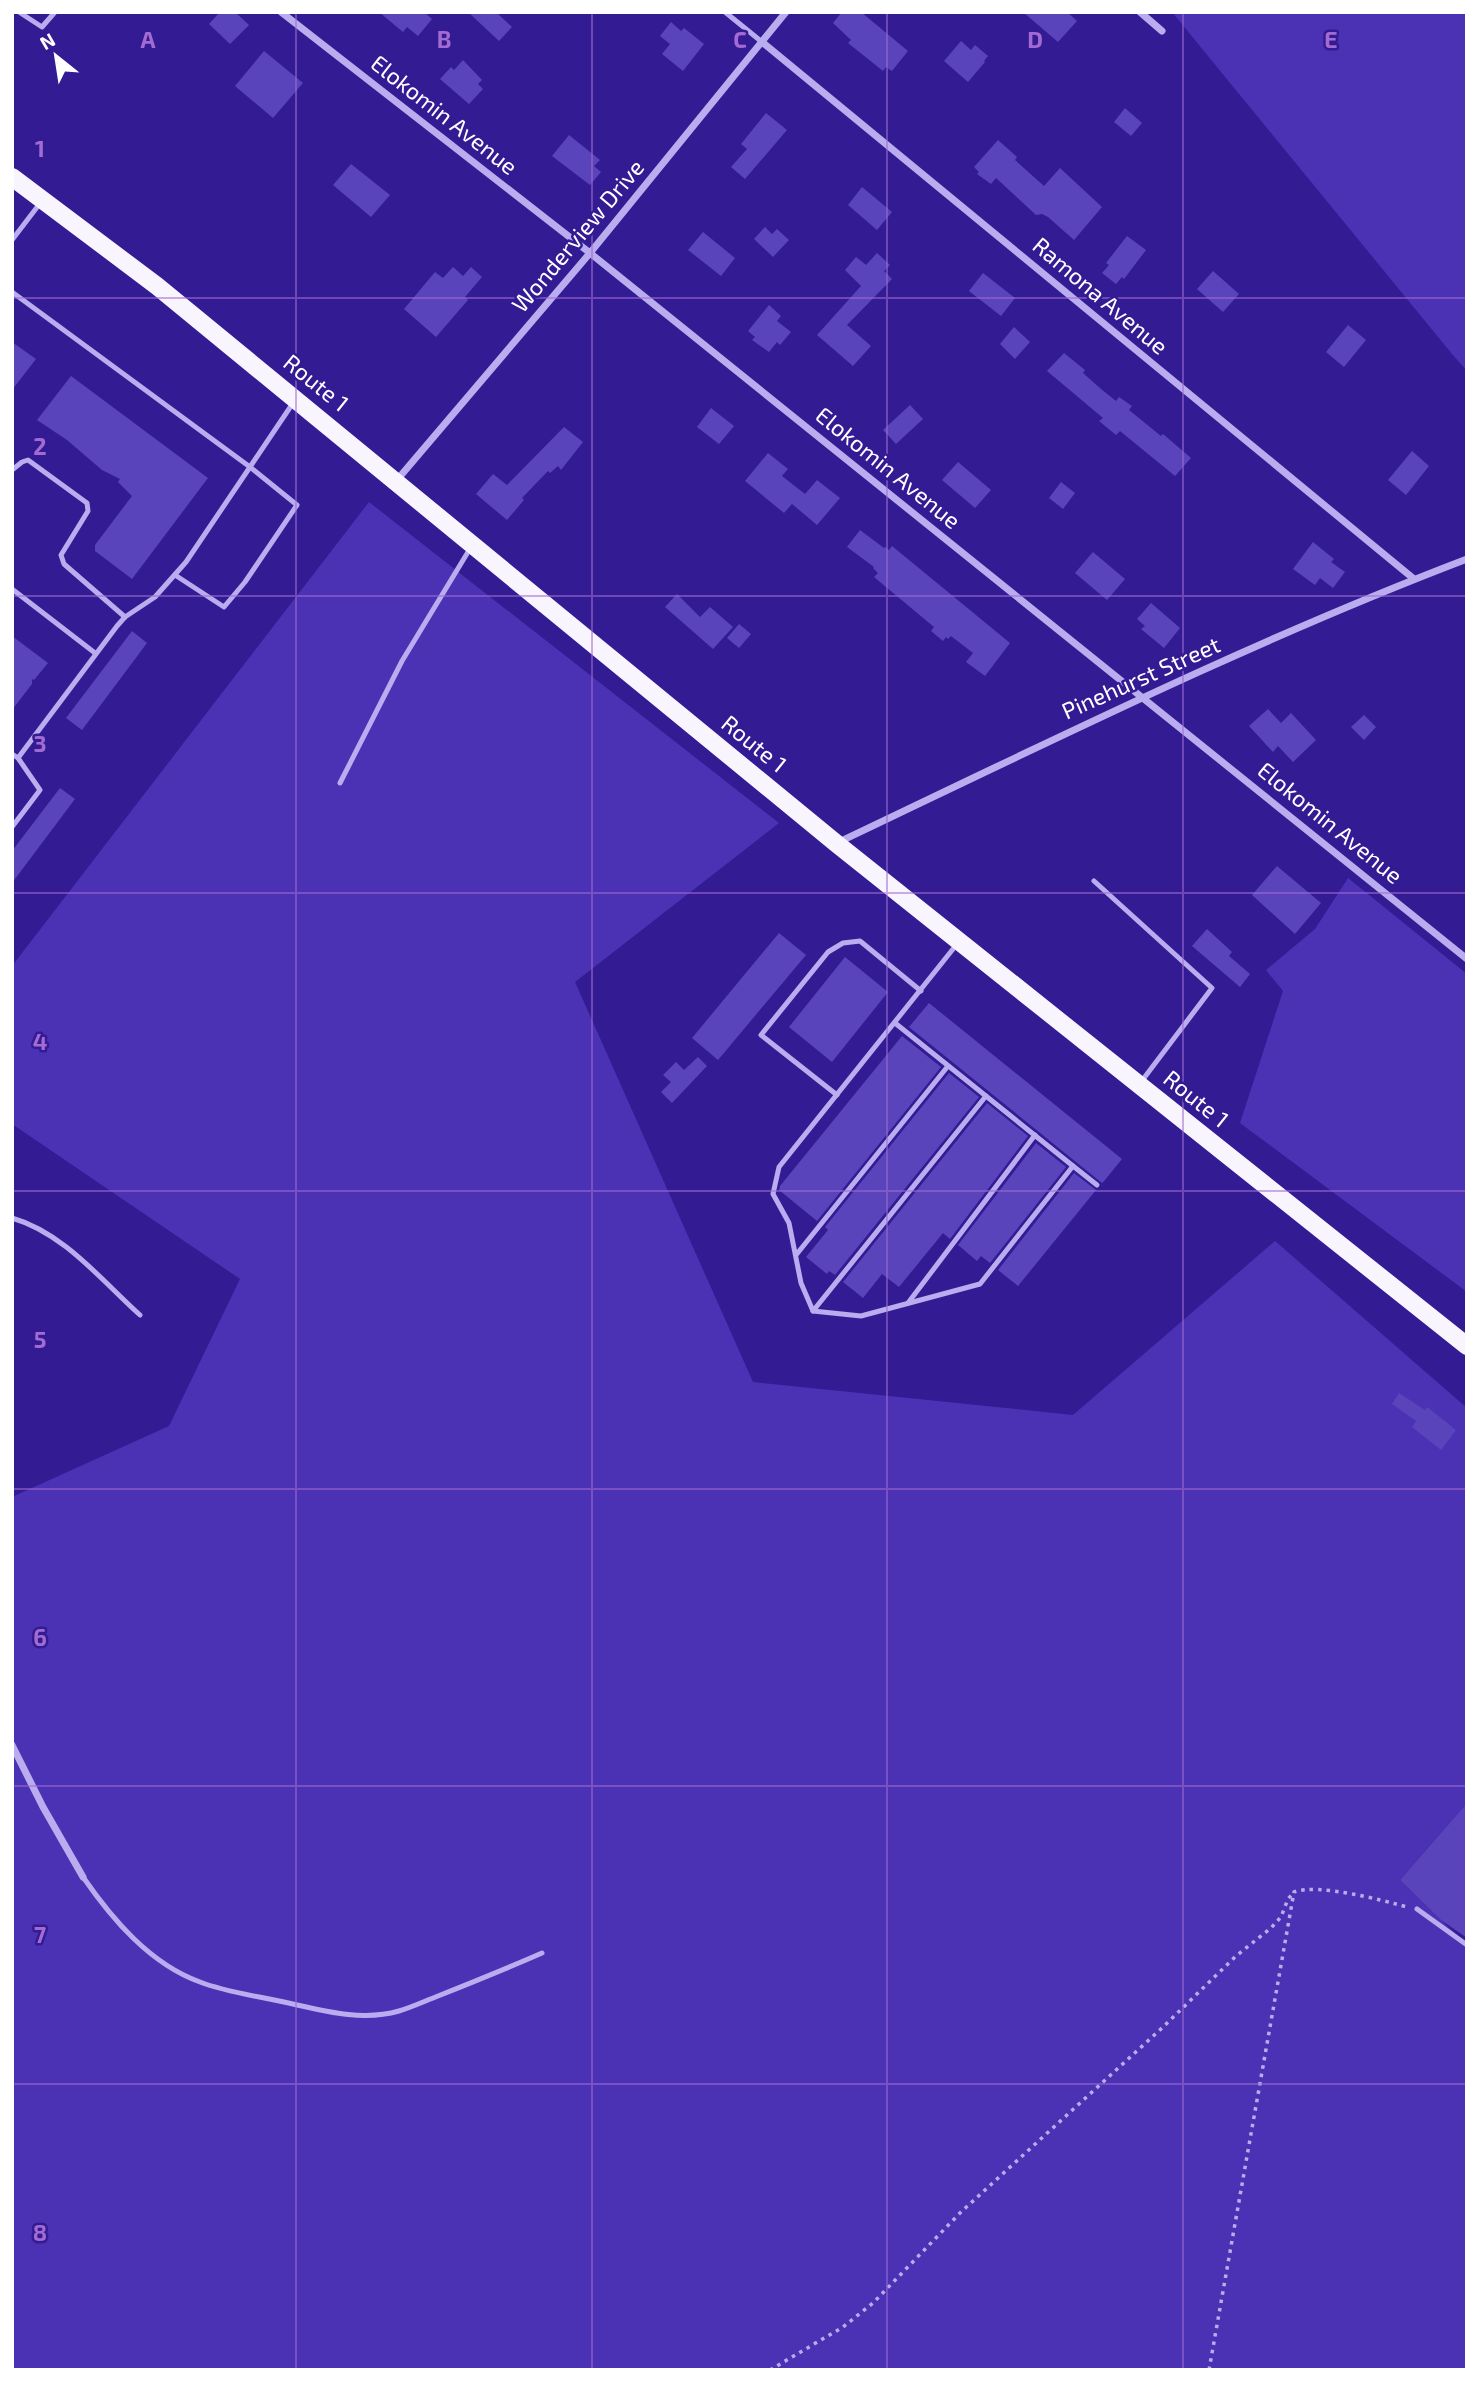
<svg xmlns="http://www.w3.org/2000/svg" width="1479" height="2382" font-family="'Exo 2',sans-serif">
<style>
.green{fill:#4b32b4}
.building{fill:#5a44bb}
.lines{fill:none;stroke-linecap:round;stroke-linejoin:round}
.path{stroke:#b9adef;stroke-width:3.5;stroke-dasharray:3.5 5;stroke-linecap:butt}
.lane{stroke:#b9adef;stroke-width:5}
.street{stroke:#b9adef;stroke-width:7}
.primary{stroke:#f8f5ff;stroke-width:18}
.grid{fill:none;stroke:#a36bd2;stroke-width:2;stroke-opacity:0.55}
.labels{text-anchor:middle;stroke-width:5;stroke-linejoin:round;paint-order:stroke}
.street-label{font-size:23px;fill:#fff;stroke:#331b94}
.grid-label{font-size:23px;text-anchor:middle;font-weight:bold;fill:#a36bd2;stroke:#331b94;stroke-width:5;stroke-linejoin:round;paint-order:stroke}
</style>
<rect width="100%" height="100%" fill="#331b94"/>
<!-- green -->
<g class="green">
<path d="M 1172,12 L 1467,12 L 1467,371 L 1452,354 Z"/>
<path d="M 369,502 L 779,823 L 575,982 L 753,1382 L 1073,1415 L 1275,1241 L 1467,1408 L 1467,1803 L 1400,1880 L 1467,1945 L 1467,2370 L 12,2370 L 12,1497 L 169,1426 L 240,1279 L 12,1124 L 12,966 Z"/>
<path d="M 1348,878 L 1467,974 L 1467,1292 L 1240,1123 L 1283,991 L 1266,970 L 1315,929 Z"/>
</g>
<!-- building -->
<g class="building">
<path d="M 220,12 L 235,12 L 249,25 L 230,44 L 209,24 Z"/>
<path d="M 379,12 L 424,12 L 432,19 L 418,36 L 407,27 L 403,32 Z"/>
<path d="M 468,12 L 496,12 L 512,27 L 499,41 Z"/>
<path d="M 842,12 L 861,12 L 908,51 L 892,71 L 886,67 L 883,71 L 848,43 L 851,40 L 833,23 Z"/>
<path d="M 1023,12 L 1067,12 L 1077,21 L 1058,42 Z"/>
<path d="M 671,22 L 681,31 L 684,28 L 704,44 L 683,71 L 662,54 L 670,44 L 660,36 Z"/>
<path d="M 961,41 L 971,50 L 975,45 L 988,56 L 984,61 L 985,62 L 968,82 L 944,61 Z"/>
<path d="M 264,51 L 303,83 L 273,118 L 235,86 Z"/>
<path d="M 463,60 L 482,80 L 478,84 L 483,89 L 469,104 L 440,79 L 451,67 L 454,70 Z"/>
<path d="M 1125,108 L 1142,123 L 1131,136 L 1114,122 Z"/>
<path d="M 766,113 L 787,130 L 745,179 L 731,167 L 747,149 L 741,144 Z"/>
<path d="M 569,135 L 600,160 L 594,166 L 601,172 L 590,185 L 552,156 Z"/>
<path d="M 998,140 L 1017,157 L 1015,160 L 1044,186 L 1060,168 L 1102,207 L 1074,240 L 1048,217 L 1042,214 L 1036,215 L 996,178 L 991,184 L 977,174 L 979,172 L 974,167 Z"/>
<path d="M 351,164 L 390,195 L 371,217 L 333,185 Z"/>
<path d="M 862,187 L 892,212 L 877,230 L 848,205 Z"/>
<path d="M 765,227 L 772,234 L 777,229 L 789,240 L 773,257 L 754,239 Z"/>
<path d="M 703,232 L 735,258 L 721,276 L 688,250 Z"/>
<path d="M 1127,236 L 1146,250 L 1124,279 L 1122,277 L 1116,284 L 1102,273 L 1109,265 L 1106,263 Z"/>
<path d="M 877,253 L 890,265 L 884,271 L 892,279 L 847,325 L 871,346 L 853,366 L 817,335 L 861,286 L 845,270 L 856,257 L 866,265 Z"/>
<path d="M 453,267 L 463,276 L 471,267 L 482,277 L 465,297 L 468,300 L 436,337 L 404,309 L 435,272 L 443,278 Z"/>
<path d="M 1213,271 L 1239,294 L 1223,312 L 1197,289 Z"/>
<path d="M 983,273 L 1015,298 L 1001,316 L 969,291 Z"/>
<path d="M 769,305 L 781,316 L 777,321 L 791,332 L 780,345 L 777,342 L 769,352 L 752,340 L 755,337 L 748,331 Z"/>
<path d="M 1348,325 L 1366,340 L 1344,367 L 1326,352 Z"/>
<path d="M 1014,327 L 1030,342 L 1015,359 L 1000,344 Z"/>
<path d="M 12,342 L 36,359 L 12,390 Z"/>
<path d="M 1064,353 L 1085,370 L 1083,373 L 1101,389 L 1116,401 L 1119,397 L 1132,406 L 1129,410 L 1161,436 L 1163,434 L 1191,458 L 1175,476 L 1120,431 L 1116,435 L 1099,421 L 1103,418 L 1047,371 Z"/>
<path d="M 71,376 L 208,478 L 132,579 L 95,551 L 95,545 L 132,496 L 118,482 L 120,479 L 102,470 L 67,440 L 37,420 Z"/>
<path d="M 910,405 L 923,419 L 896,444 L 883,430 Z"/>
<path d="M 711,408 L 734,426 L 719,444 L 697,427 Z"/>
<path d="M 564,427 L 583,442 L 561,470 L 558,466 L 550,473 L 548,471 L 522,498 L 524,500 L 507,520 L 476,494 L 493,474 L 507,485 Z"/>
<path d="M 1412,451 L 1429,466 L 1406,495 L 1388,480 Z"/>
<path d="M 768,453 L 788,469 L 782,476 L 805,494 L 817,480 L 840,498 L 817,525 L 792,504 L 784,513 L 745,481 Z"/>
<path d="M 958,462 L 991,490 L 975,508 L 942,480 Z"/>
<path d="M 1061,482 L 1075,493 L 1063,509 L 1049,498 Z"/>
<path d="M 860,530 L 884,548 L 885,547 L 889,550 L 892,546 L 1010,643 L 985,676 L 966,662 L 973,653 L 951,636 L 948,639 L 946,637 L 943,641 L 931,631 L 934,627 L 874,577 L 878,573 L 873,568 L 874,567 L 847,547 Z"/>
<path d="M 1313,542 L 1334,559 L 1331,562 L 1345,572 L 1333,588 L 1320,578 L 1315,585 L 1293,569 Z"/>
<path d="M 1093,552 L 1125,579 L 1107,600 L 1075,573 Z"/>
<path d="M 677,594 L 700,617 L 710,607 L 733,627 L 713,649 L 665,607 Z"/>
<path d="M 1151,603 L 1180,628 L 1164,648 L 1141,629 L 1145,626 L 1137,619 Z"/>
<path d="M 739,624 L 751,634 L 739,648 L 727,638 Z"/>
<path d="M 132,631 L 147,643 L 82,730 L 66,718 Z"/>
<path d="M 12,636 L 48,663 L 34,680 L 32,679 L 32,684 L 12,710 Z"/>
<path d="M 1268,709 L 1281,723 L 1291,713 L 1316,740 L 1293,762 L 1278,746 L 1273,752 L 1249,726 Z"/>
<path d="M 1364,715 L 1376,727 L 1364,740 L 1351,727 Z"/>
<path d="M 60,788 L 75,799 L 12,883 L 12,851 Z"/>
<path d="M 1277,866 L 1321,903 L 1295,934 L 1252,895 Z"/>
<path d="M 1207,929 L 1232,952 L 1229,956 L 1250,974 L 1240,987 L 1192,946 Z"/>
<path d="M 779,933 L 806,955 L 718,1060 L 692,1038 Z"/>
<path d="M 845,957 L 888,992 L 832,1062 L 789,1027 Z"/>
<path d="M 929,1003 L 1122,1159 L 1105,1180 L 1102,1183 L 909,1027 Z"/>
<path d="M 902,1036 L 941,1067 L 817,1221 L 779,1190 L 780,1186 Z"/>
<path d="M 698,1057 L 707,1066 L 672,1103 L 661,1092 L 671,1082 L 663,1075 L 676,1062 L 684,1070 Z"/>
<path d="M 949,1073 L 979,1097 L 835,1275 L 829,1271 L 827,1274 L 806,1257 L 828,1230 L 825,1227 Z"/>
<path d="M 987,1103 L 1028,1136 L 950,1239 L 943,1233 L 899,1287 L 882,1274 L 863,1298 L 843,1282 Z"/>
<path d="M 1036,1143 L 1066,1167 L 990,1263 L 981,1256 L 977,1261 L 958,1245 Z"/>
<path d="M 1074,1173 L 1096,1190 L 1018,1286 L 998,1270 Z"/>
<path d="M 1399,1393 L 1425,1410 L 1427,1407 L 1456,1430 L 1441,1450 L 1412,1427 L 1416,1421 L 1392,1404 Z"/>
<path d="M 1467,1803 L 1467,1938 L 1441,1920 L 1400,1880 Z"/>
</g>
<g class="lines">
<!-- path -->
<g class="path">
<path d="M 770,2370 L 843,2327 L 873,2303 L 961,2212 L 1162,2028 L 1236,1956 L 1271,1928 L 1281,1917 L 1288,1899 L 1294,1892"/>
<path d="M 1209,2370 L 1294,1892 C 1317,1883 1382,1900 1407,1907"/>
</g>
<!-- lane -->
<g class="lane">
<path d="M 19,12 L 42,27 L 55,12"/>
<path d="M 725,12 L 762,42"/>
<path d="M 12,240 L 41,202"/>
<path d="M 12,292 L 250,467 L 186,562 L 155,597 L 125,617 L 117,626 L 18,758 L 12,754"/>
<path d="M 12,470 L 22,462 L 28,460 L 87,503 L 88,511 L 61,555 L 64,564 L 125,617"/>
<path d="M 175,575 L 224,607 L 245,582 L 297,505 L 250,467 L 293,403"/>
<path d="M 12,589 L 95,653"/>
<path d="M 340,783 L 402,661 L 471,547"/>
<path d="M 12,827 L 40,790 L 18,758"/>
<path d="M 1094,881 L 1212,988 L 1141,1082"/>
<path d="M 895,1023 L 1073,1166 L 980,1284 L 861,1316 L 813,1311 L 801,1283 L 789,1223 L 773,1194 L 779,1167 L 957,944"/>
<path d="M 837,1095 L 761,1035 L 828,952 L 843,943 L 860,941 L 921,991"/>
<path d="M 1073,1166 L 1097,1185"/>
<path d="M 12,1218 C 64,1233 101,1280 140,1315"/>
<path d="M 796,1255 L 948,1066"/>
<path d="M 908,1303 L 1035,1135"/>
<path d="M 813,1311 L 986,1096"/>
<path d="M 83,1877 C 112,1919 150,1964 200,1982 C 228,1993 264,1997 293,2004 C 328,2012 364,2021 399,2011 C 412,2007 425,2001 438,1996 C 473,1982 508,1968 542,1953"/>
<path d="M 1417,1909 L 1467,1945"/>
</g>
<!-- street -->
<g class="street">
<path d="M 281,12 L 590,253 L 1467,959"/>
<path d="M 1140,12 L 1162,31"/>
<path d="M 762,42 L 1414,579"/>
<path d="M 397,480 L 590,253 L 786,12"/>
<path d="M 837,843 C 1045,744 1252,641 1467,559"/>
<path d="M 12,1745 L 43,1807 L 83,1877"/>
</g>
<!-- primary -->
<path class="primary" d="M 12,177 L 157,286 L 837,844 L 1467,1346"/>
</g>
<!-- grid -->
<path class="grid" d="M 296,12 L 296,2370M 592,12 L 592,2370M 887,12 L 887,2370M 1183,12 L 1183,2370M 12,298 L 1467,298M 12,596 L 1467,596M 12,893 L 1467,893M 12,1191 L 1467,1191M 12,1489 L 1467,1489M 12,1786 L 1467,1786M 12,2084 L 1467,2084"/>
<g class="labels">
<!-- street labels -->
<g class="street-label">
<text transform="translate(444 115) rotate(38)" y="8">Elokomin Avenue</text>
<text transform="translate(578 236) rotate(-50)" y="8">Wonderview Drive</text>
<text transform="translate(1100 296) rotate(40)" y="8">Ramona Avenue</text>
<text transform="translate(316 383) rotate(39)" y="8">Route 1</text>
<text transform="translate(888 468) rotate(39)" y="8">Elokomin Avenue</text>
<text transform="translate(1141 678) rotate(-24)" y="8">Pinehurst Street</text>
<text transform="translate(754 744) rotate(39)" y="8">Route 1</text>
<text transform="translate(1330 823) rotate(39)" y="8">Elokomin Avenue</text>
<text transform="translate(1196 1099) rotate(39)" y="8">Route 1</text>
</g>
</g>
<g class="grid-label">
<text x="148" y="48">A</text>
<text x="444" y="48">B</text>
<text x="740" y="48">C</text>
<text x="1035" y="48">D</text>
<text x="1331" y="48">E</text>
<text x="40" y="157">1</text>
<text x="40" y="455">2</text>
<text x="40" y="752">3</text>
<text x="40" y="1050">4</text>
<text x="40" y="1348">5</text>
<text x="40" y="1646">6</text>
<text x="40" y="1943">7</text>
<text x="40" y="2241">8</text>
</g>
<!-- border -->
<rect width="1479" height="2382" fill="none" stroke="#ffffff" stroke-width="28"/>
<!-- north arrow -->
<g transform="translate(56 56) rotate(330)" stroke="#331b94" stroke-width="5" paint-order="stroke">
<path d="M0-5L12 26L0 18L-12 26Z" fill="#ffffff"/>
<text y="-10" font-size="19" font-weight="bold" text-anchor="middle" fill="#ffffff">N</text>
</g>
</svg>
